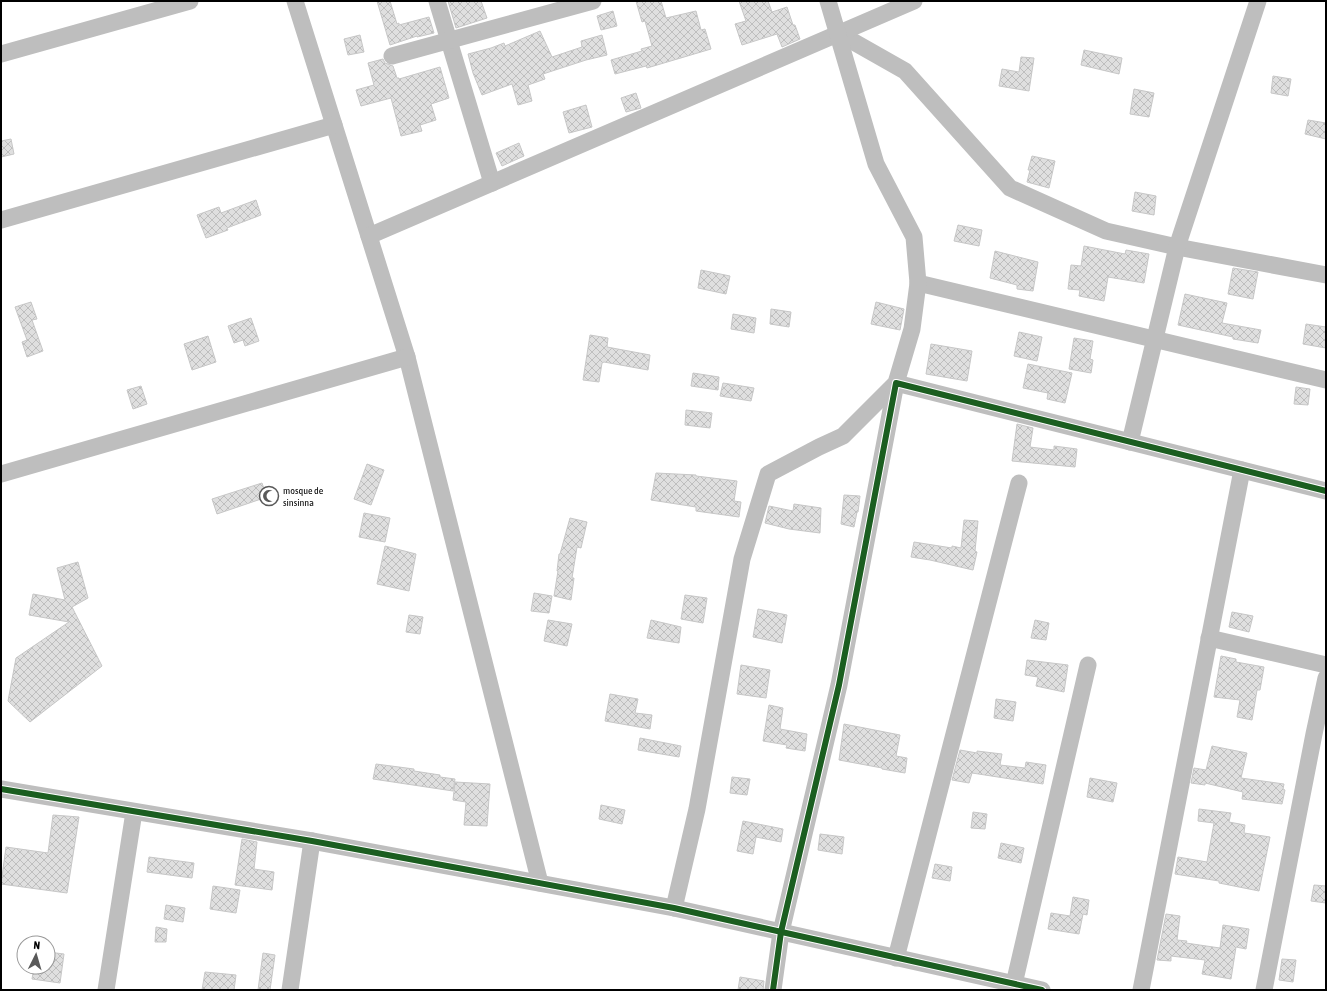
<svg xmlns="http://www.w3.org/2000/svg" width="1327" height="991" font-family="'Asap Condensed',sans-serif">
<style>
.building{fill:url(#building-cross-hatch);stroke:#c7c7c7}
.lines{fill:none;stroke-linecap:round;stroke-linejoin:round}
.street{stroke:#bebebe;stroke-width:17}
.cycleway-casing{stroke:#fff;stroke-width:8}
.cycleway{stroke:#1b5e20;stroke-width:6}
.labels{text-anchor:middle;stroke-width:3;stroke-linejoin:round;paint-order:stroke}
.poi-label{font-size:10px;fill:#000;stroke:#fff;text-anchor:start}
</style>
<defs>
<pattern id="building-cross-hatch" width="8" height="8" patternUnits="userSpaceOnUse"><rect width="8" height="8" fill="#dfdfdf"/><path d="M0 0l8 8M0 8l8-8" fill="none" stroke="#bebebe"/></pattern>
</defs>
<rect width="100%" height="100%" fill="#fff"/>
<!-- building -->
<g class="building">
<path d="M 377,1 L 390,1 L 397,24 L 399,23 L 399,25 L 429,17 L 434,33 L 417,37 L 417,36 L 390,45 Z"/>
<path d="M 448,1 L 481,1 L 487,18 L 456,28 Z"/>
<path d="M 636,1 L 661,1 L 666,18 L 696,11 L 701,30 L 705,29 L 711,49 L 647,68 L 646,66 L 615,74 L 611,60 L 642,51 L 641,49 L 652,46 L 645,21 L 642,22 Z"/>
<path d="M 739,1 L 768,1 L 772,12 L 787,7 L 793,25 L 795,25 L 800,39 L 782,47 L 777,34 L 742,45 L 735,24 L 746,21 Z"/>
<path d="M 613,11 L 617,26 L 601,30 L 597,16 Z"/>
<path d="M 540,31 L 552,57 L 582,47 L 581,41 L 602,35 L 607,55 L 586,60 L 543,74 L 545,79 L 528,85 L 532,101 L 518,105 L 512,84 L 482,95 L 473,73 L 468,54 L 491,48 L 504,43 L 505,46 Z"/>
<path d="M 360,35 L 364,52 L 348,55 L 344,39 Z"/>
<path d="M 1084,50 L 1122,58 L 1119,74 L 1081,65 Z"/>
<path d="M 1021,57 L 1034,58 L 1029,91 L 999,86 L 1002,69 L 1019,72 Z"/>
<path d="M 383,59 L 385,63 L 393,66 L 397,78 L 399,78 L 399,79 L 440,67 L 449,98 L 431,104 L 436,120 L 420,125 L 422,131 L 401,136 L 391,98 L 361,106 L 356,90 L 374,85 L 368,63 Z"/>
<path d="M 1273,76 L 1291,79 L 1288,96 L 1271,93 Z"/>
<path d="M 1134,89 L 1154,93 L 1149,117 L 1130,114 Z"/>
<path d="M 636,93 L 641,108 L 626,112 L 621,98 Z"/>
<path d="M 586,105 L 592,127 L 569,133 L 563,112 Z"/>
<path d="M 1308,120 L 1326,123 L 1326,139 L 1305,134 Z"/>
<path d="M 11,139 L 14,154 L 1,157 L 1,141 Z"/>
<path d="M 519,143 L 524,156 L 502,166 L 496,153 Z"/>
<path d="M 1032,156 L 1055,161 L 1049,188 L 1027,182 L 1030,170 L 1028,170 Z"/>
<path d="M 1135,192 L 1156,196 L 1154,215 L 1132,211 Z"/>
<path d="M 256,200 L 261,215 L 227,228 L 228,230 L 206,238 L 197,215 L 219,207 L 221,213 Z"/>
<path d="M 958,225 L 982,230 L 979,246 L 954,241 Z"/>
<path d="M 1084,246 L 1125,254 L 1126,250 L 1149,254 L 1144,283 L 1108,277 L 1104,301 L 1079,296 L 1080,290 L 1068,289 L 1071,265 L 1081,266 Z"/>
<path d="M 995,251 L 1038,262 L 1033,291 L 1017,289 L 1017,285 L 990,278 Z"/>
<path d="M 1233,268 L 1258,272 L 1253,299 L 1228,294 Z"/>
<path d="M 701,270 L 730,276 L 726,294 L 698,288 Z"/>
<path d="M 1185,294 L 1227,303 L 1222,323 L 1261,330 L 1258,343 L 1233,339 L 1233,337 L 1178,325 Z"/>
<path d="M 31,302 L 37,319 L 32,320 L 43,351 L 27,357 L 22,342 L 27,340 L 15,307 Z"/>
<path d="M 876,302 L 904,309 L 900,330 L 871,324 Z"/>
<path d="M 771,309 L 791,312 L 789,327 L 770,324 Z"/>
<path d="M 733,314 L 756,318 L 754,333 L 731,329 Z"/>
<path d="M 251,318 L 259,341 L 245,346 L 243,340 L 234,343 L 228,326 Z"/>
<path d="M 1306,324 L 1326,327 L 1326,348 L 1303,344 Z"/>
<path d="M 1019,332 L 1042,337 L 1037,361 L 1014,356 Z"/>
<path d="M 590,335 L 608,338 L 607,347 L 650,355 L 648,370 L 604,362 L 602,363 L 599,382 L 583,380 Z"/>
<path d="M 208,336 L 216,362 L 192,370 L 184,344 Z"/>
<path d="M 1074,338 L 1093,341 L 1090,359 L 1093,360 L 1091,373 L 1069,369 Z"/>
<path d="M 931,344 L 972,351 L 967,381 L 926,374 Z"/>
<path d="M 1028,364 L 1072,373 L 1065,403 L 1047,399 L 1048,393 L 1023,388 Z"/>
<path d="M 693,373 L 719,377 L 718,390 L 691,386 Z"/>
<path d="M 723,383 L 754,388 L 751,401 L 720,396 Z"/>
<path d="M 141,386 L 147,404 L 133,409 L 127,390 Z"/>
<path d="M 1296,387 L 1310,389 L 1308,405 L 1294,404 Z"/>
<path d="M 686,410 L 712,413 L 710,428 L 685,425 Z"/>
<path d="M 1017,424 L 1033,428 L 1030,447 L 1054,450 L 1054,446 L 1077,449 L 1075,467 L 1012,461 Z"/>
<path d="M 367,464 L 384,470 L 371,505 L 354,499 Z"/>
<path d="M 656,473 L 696,475 L 696,476 L 737,481 L 734,501 L 741,502 L 739,517 L 696,511 L 696,507 L 651,500 Z"/>
<path d="M 262,483 L 267,497 L 217,514 L 212,499 Z"/>
<path d="M 844,495 L 860,496 L 858,512 L 857,512 L 854,527 L 841,524 Z"/>
<path d="M 794,504 L 821,508 L 820,533 L 789,529 L 765,523 L 769,506 L 793,511 Z"/>
<path d="M 364,513 L 390,518 L 385,542 L 359,537 Z"/>
<path d="M 570,518 L 587,522 L 581,548 L 577,547 L 572,578 L 574,578 L 571,600 L 554,596 L 558,571 L 557,571 L 559,554 L 560,554 Z"/>
<path d="M 964,520 L 978,521 L 975,551 L 977,552 L 973,570 L 930,560 L 911,557 L 914,542 L 952,548 L 952,546 L 961,548 Z"/>
<path d="M 385,546 L 416,554 L 409,591 L 377,584 Z"/>
<path d="M 78,562 L 88,598 L 72,607 L 102,666 L 30,722 L 8,701 L 16,658 L 69,622 L 29,615 L 33,594 L 65,600 L 57,568 Z"/>
<path d="M 534,593 L 552,596 L 549,613 L 531,611 Z"/>
<path d="M 685,595 L 707,598 L 703,623 L 681,619 Z"/>
<path d="M 758,609 L 787,615 L 782,643 L 753,637 Z"/>
<path d="M 1232,612 L 1253,616 L 1249,632 L 1229,627 Z"/>
<path d="M 409,615 L 423,617 L 420,634 L 406,632 Z"/>
<path d="M 548,620 L 572,624 L 567,646 L 544,641 Z"/>
<path d="M 651,620 L 681,627 L 679,643 L 647,638 Z"/>
<path d="M 1035,620 L 1049,623 L 1046,640 L 1031,638 Z"/>
<path d="M 1221,656 L 1236,659 L 1236,662 L 1264,667 L 1260,690 L 1257,690 L 1252,720 L 1237,717 L 1240,700 L 1214,697 Z"/>
<path d="M 1027,660 L 1068,665 L 1064,692 L 1036,686 L 1038,677 L 1025,675 Z"/>
<path d="M 741,665 L 770,670 L 766,698 L 737,694 Z"/>
<path d="M 610,694 L 638,699 L 635,713 L 652,715 L 650,729 L 605,721 Z"/>
<path d="M 996,699 L 1016,702 L 1013,721 L 994,718 Z"/>
<path d="M 769,705 L 783,708 L 780,729 L 807,734 L 805,751 L 786,748 L 787,745 L 763,741 Z"/>
<path d="M 844,724 L 900,735 L 896,756 L 907,758 L 905,773 L 882,769 L 882,768 L 839,760 Z"/>
<path d="M 640,738 L 681,746 L 679,757 L 638,750 Z"/>
<path d="M 1212,746 L 1247,753 L 1241,778 L 1284,784 L 1283,789 L 1285,790 L 1282,804 L 1242,799 L 1243,792 L 1205,783 L 1205,785 L 1191,783 L 1194,768 L 1206,770 Z"/>
<path d="M 960,750 L 977,753 L 977,751 L 1002,754 L 1000,765 L 1025,768 L 1026,762 L 1046,765 L 1043,784 L 972,773 L 969,783 L 952,780 Z"/>
<path d="M 376,764 L 414,769 L 414,771 L 440,775 L 440,777 L 455,779 L 453,791 L 373,779 Z"/>
<path d="M 732,777 L 750,779 L 747,795 L 730,793 Z"/>
<path d="M 1090,778 L 1117,783 L 1113,802 L 1087,797 Z"/>
<path d="M 455,782 L 490,784 L 487,826 L 464,825 L 466,802 L 453,800 Z"/>
<path d="M 601,805 L 625,810 L 622,824 L 599,819 Z"/>
<path d="M 1199,809 L 1231,813 L 1229,822 L 1245,825 L 1244,833 L 1270,837 L 1259,891 L 1219,883 L 1219,881 L 1175,874 L 1178,857 L 1207,862 L 1214,823 L 1198,821 Z"/>
<path d="M 973,812 L 987,814 L 985,829 L 971,828 Z"/>
<path d="M 53,815 L 79,817 L 67,893 L 1,884 L 6,847 L 48,853 Z"/>
<path d="M 743,821 L 783,829 L 781,842 L 756,837 L 753,854 L 737,851 Z"/>
<path d="M 820,834 L 844,837 L 842,854 L 818,850 Z"/>
<path d="M 242,839 L 257,842 L 254,869 L 274,872 L 272,890 L 235,885 Z"/>
<path d="M 1001,843 L 1024,848 L 1021,863 L 998,858 Z"/>
<path d="M 149,857 L 194,863 L 192,878 L 147,872 Z"/>
<path d="M 935,864 L 952,867 L 950,881 L 932,878 Z"/>
<path d="M 1314,885 L 1326,886 L 1326,903 L 1311,901 Z"/>
<path d="M 213,886 L 240,890 L 236,913 L 210,909 Z"/>
<path d="M 1073,897 L 1089,900 L 1087,915 L 1083,914 L 1079,934 L 1048,929 L 1051,913 L 1070,916 Z"/>
<path d="M 166,905 L 185,908 L 183,922 L 164,919 Z"/>
<path d="M 1166,914 L 1180,916 L 1177,940 L 1187,941 L 1186,943 L 1220,948 L 1223,925 L 1249,929 L 1246,949 L 1236,947 L 1231,979 L 1202,974 L 1205,960 L 1171,956 L 1171,961 L 1157,960 Z"/>
<path d="M 156,927 L 167,929 L 166,942 L 155,942 Z"/>
<path d="M 48,952 L 64,954 L 60,983 L 32,979 L 34,967 L 48,967 Z"/>
<path d="M 263,953 L 275,955 L 270,990 L 258,990 Z"/>
<path d="M 1282,959 L 1296,960 L 1293,982 L 1279,980 Z"/>
<path d="M 205,972 L 236,975 L 234,990 L 202,990 Z"/>
<path d="M 740,977 L 764,981 L 763,990 L 738,990 Z"/>
</g>
<g class="lines">
<!-- street -->
<g class="street">
<path d="M 295,1 L 407,357 L 540,883"/>
<path d="M 437,1 L 492,183"/>
<path d="M 838,33 L 905,71 L 1010,188 L 1106,231 L 1177,247 L 1326,275"/>
<path d="M 1,54 L 190,1"/>
<path d="M 392,56 L 593,1"/>
<path d="M 1,220 L 334,125"/>
<path d="M 369,236 L 914,1"/>
<path d="M 918,283 L 1326,380"/>
<path d="M 1130,442 L 1177,247 L 1258,1"/>
<path d="M 1,474 L 407,357"/>
<path d="M 1209,638 L 1326,665"/>
<path d="M 1,789 L 312,841 L 674,908 L 1042,990"/>
<path d="M 674,908 L 697,809 L 742,559 L 768,474 L 819,447 L 843,436 L 896,383 L 912,329 L 918,283 L 914,237 L 876,164 L 828,1"/>
<path d="M 896,958 L 1019,483"/>
<path d="M 1014,984 L 1088,665"/>
<path d="M 106,990 L 134,812"/>
<path d="M 290,990 L 312,841"/>
<path d="M 773,990 L 781,932 L 839,685 L 896,383 L 1326,491"/>
<path d="M 1141,990 L 1242,470"/>
<path d="M 1264,990 L 1314,734 L 1326,678"/>
</g>
<defs>
<g id="cycleway">
<path d="M 1,789 L 312,841 L 674,908 L 1042,990"/>
<path d="M 773,990 L 781,932 L 839,685 L 896,383 L 1326,491"/>
</g>
</defs>
<!-- cycleway casing -->
<use href="#cycleway" class="cycleway-casing"/>
<!-- cycleway -->
<use href="#cycleway" class="cycleway"/>
</g>
<!-- icons -->
<defs>
<symbol id="mosque-ring" viewBox="-11 -11 22 22"><circle r="9.5" fill="#fff" stroke="#595959" stroke-width="1.5"/><path d="M3.5-4.9A6 6 0 1 0 3.5 4.9A5 5 0 1 1 3.5-4.9Z" fill="#595959"/></symbol>
</defs>
<g fill-rule="evenodd">
<use href="#mosque-ring" x="258" y="485" width="22" height="22"/>
</g>
<g class="labels">
<!-- poi labels -->
<g class="poi-label">
<text x="283" y="494">mosque de<tspan x="283" dy="12">sinsinna</tspan></text>
</g>
</g>
<!-- border -->
<rect width="1327" height="991" fill="none" stroke="#000000" stroke-width="4"/>
<!-- north arrow -->
<g transform="translate(36 955) rotate(5)"><circle r="19" fill="#ffffff" stroke="#999999"/>
<path d="M0-3L7 15L0 10L-7 15Z" fill="#595959"/>
<text y="-6" font-size="11" font-weight="bold" text-anchor="middle" fill="#000000">N</text>
</g>
</svg>
